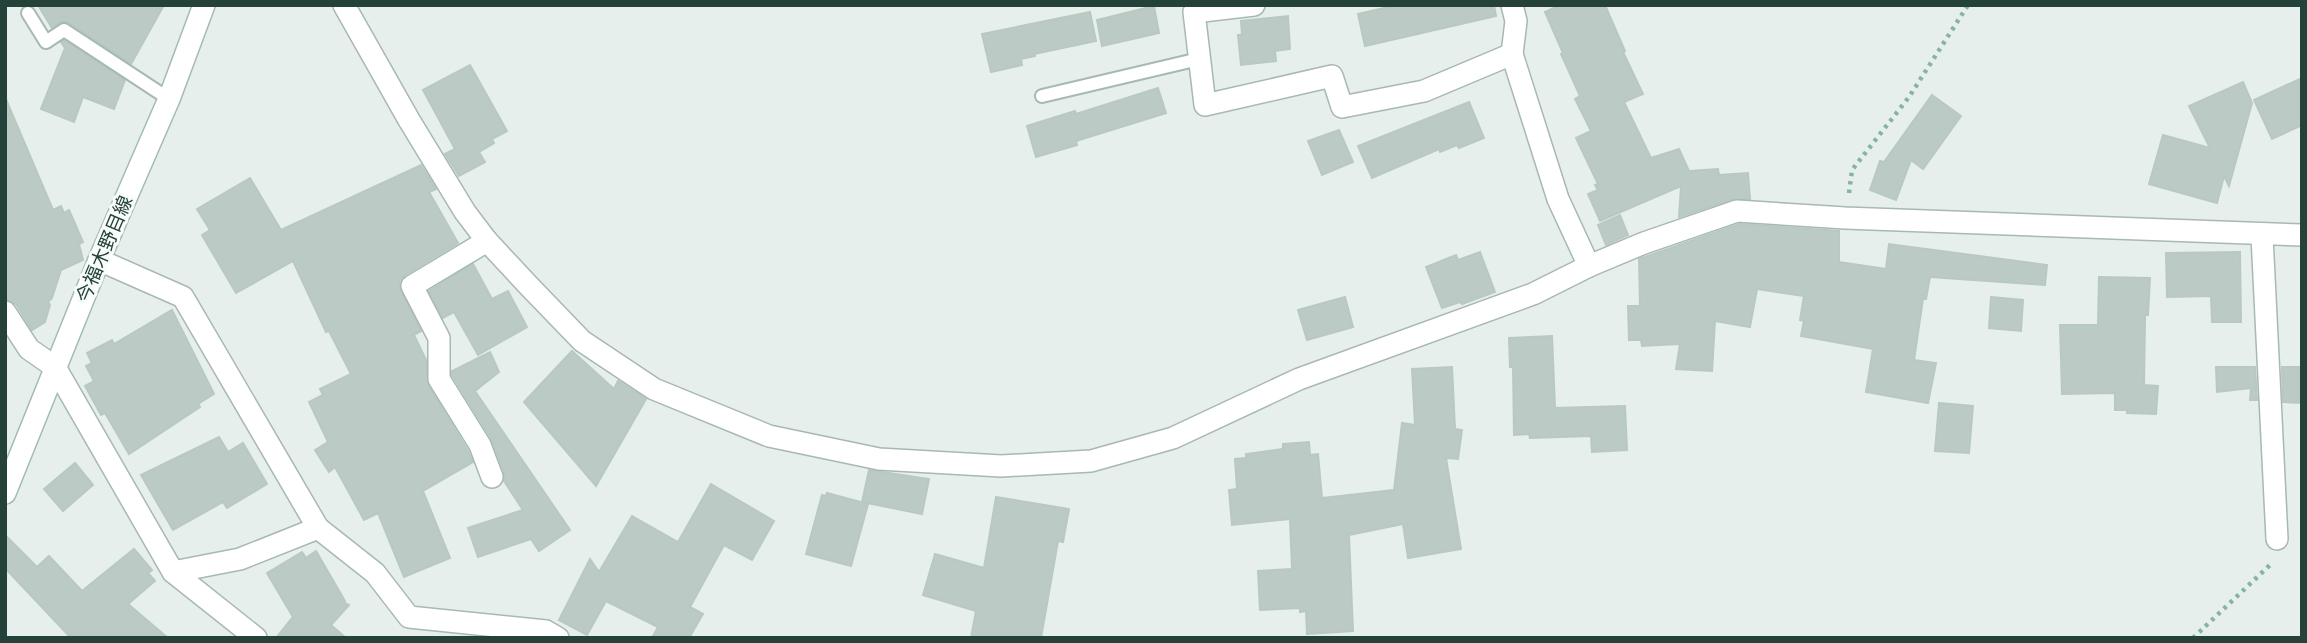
<svg xmlns="http://www.w3.org/2000/svg" width="2307" height="643" font-family="'Noto Sans','Noto Sans JP',sans-serif">
<style>
.building{fill:#bbcac4;stroke:#b8c9c2;stroke-width:2}
.lines{fill:none;stroke-linecap:round;stroke-linejoin:round}
.service-casing{stroke:#a8b8b2;stroke-width:16}
.minor-casing{stroke:#a8b8b2;stroke-width:24}
.secondary-casing{stroke:#a4bbb3;stroke-width:24}
.path{stroke:#86b3a5;stroke-width:4.5;stroke-dasharray:3.5 5;stroke-linecap:butt}
.service{stroke:#fff;stroke-width:12}
.minor{stroke:#fff;stroke-width:21}
.secondary{stroke:#fff;stroke-width:21}
.labels{text-anchor:middle;stroke-width:6;stroke-linejoin:round;paint-order:stroke}
.street-label{font-size:19px;fill:#24423a;stroke:#f7fbf9}
</style>
<rect width="100%" height="100%" fill="#e6efeb"/>
<!-- building -->
<g class="building">
<path d="M 38,5 L 164,5 L 131,64 L 69,23 L 63,21 L 52,28 Z"/>
<path d="M 1397,5 L 1494,5 L 1496,16 L 1365,46 L 1358,14 Z"/>
<path d="M 1560,5 L 1605,5 L 1625,51 L 1623,52 L 1643,94 L 1624,102 L 1651,158 L 1679,149 L 1689,171 L 1718,169 L 1719,175 L 1748,173 L 1750,199 L 1733,199 L 1679,217 L 1681,186 L 1600,221 L 1588,194 L 1598,190 L 1595,185 L 1598,184 L 1576,138 L 1591,131 L 1575,99 L 1580,96 L 1561,54 L 1563,53 L 1545,12 Z"/>
<path d="M 1154,6 L 1159,33 L 1102,46 L 1097,20 Z"/>
<path d="M 1090,12 L 1096,41 L 1034,54 L 1035,56 L 1021,59 L 1022,65 L 991,72 L 982,34 Z"/>
<path d="M 1288,16 L 1290,49 L 1275,51 L 1276,61 L 1241,65 L 1238,35 L 1242,35 L 1241,21 Z"/>
<path d="M 64,40 L 125,80 L 114,109 L 83,97 L 74,122 L 41,109 L 65,48 L 61,42 Z"/>
<path d="M 470,65 L 507,131 L 492,139 L 494,143 L 479,152 L 485,162 L 459,176 L 445,154 L 455,149 L 423,90 Z"/>
<path d="M 2302,78 L 2302,125 L 2272,139 L 2254,100 Z"/>
<path d="M 2243,82 L 2252,103 L 2229,186 L 2224,176 L 2217,203 L 2149,184 L 2163,135 L 2210,148 L 2189,106 Z"/>
<path d="M 1158,88 L 1166,113 L 1076,141 L 1077,145 L 1036,157 L 1027,126 L 1075,111 L 1076,114 Z"/>
<path d="M 1932,95 L 1961,116 L 1923,169 L 1911,160 L 1896,200 L 1870,190 L 1880,161 L 1884,162 Z"/>
<path d="M 5,97 L 53,210 L 61,206 L 64,213 L 69,210 L 83,242 L 79,244 L 83,260 L 61,270 L 52,298 L 48,302 L 50,305 L 45,322 L 32,330 L 16,304 L 5,299 Z"/>
<path d="M 1469,102 L 1484,138 L 1459,148 L 1457,145 L 1440,152 L 1439,149 L 1372,178 L 1358,146 Z"/>
<path d="M 1339,130 L 1353,162 L 1322,175 L 1308,141 Z"/>
<path d="M 421,165 L 436,189 L 429,192 L 458,243 L 405,275 L 400,280 L 399,286 L 421,331 L 414,335 L 426,360 L 428,385 L 468,451 L 473,462 L 423,491 L 450,558 L 404,577 L 378,513 L 364,520 L 335,467 L 329,472 L 315,450 L 328,442 L 309,402 L 323,395 L 320,389 L 351,374 L 329,331 L 326,332 L 293,261 L 236,293 L 202,235 L 210,230 L 197,209 L 250,178 L 281,230 Z"/>
<path d="M 1620,215 L 1628,235 L 1606,245 L 1598,225 Z"/>
<path d="M 1739,224 L 1839,231 L 1839,262 L 1886,269 L 1889,244 L 2047,265 L 2045,285 L 1930,277 L 1926,299 L 1923,299 L 1914,360 L 1936,363 L 1928,403 L 1866,392 L 1873,349 L 1801,336 L 1804,321 L 1800,320 L 1804,296 L 1757,289 L 1750,327 L 1715,321 L 1712,371 L 1676,369 L 1680,344 L 1642,346 L 1641,340 L 1629,340 L 1628,306 L 1640,306 L 1639,259 Z"/>
<path d="M 1480,252 L 1495,292 L 1462,304 L 1460,302 L 1442,308 L 1426,267 L 1456,255 L 1458,260 Z"/>
<path d="M 2240,252 L 2241,322 L 2212,322 L 2211,296 L 2167,297 L 2166,253 Z"/>
<path d="M 473,264 L 492,299 L 508,291 L 527,327 L 478,355 L 454,312 L 443,318 L 429,291 Z"/>
<path d="M 2099,277 L 2150,278 L 2148,315 L 2145,315 L 2144,385 L 2158,386 L 2156,414 L 2127,413 L 2127,410 L 2115,410 L 2115,393 L 2062,394 L 2060,325 L 2098,325 Z"/>
<path d="M 1345,297 L 1353,327 L 1307,340 L 1298,310 Z"/>
<path d="M 1991,297 L 2023,300 L 2021,331 L 1989,328 Z"/>
<path d="M 172,310 L 214,394 L 198,404 L 200,407 L 129,454 L 105,413 L 101,415 L 85,386 L 94,381 L 86,366 L 92,363 L 87,353 L 112,340 L 114,344 Z"/>
<path d="M 1552,336 L 1555,408 L 1625,406 L 1627,450 L 1592,452 L 1591,436 L 1530,438 L 1529,434 L 1514,435 L 1513,367 L 1510,367 L 1509,338 Z"/>
<path d="M 572,351 L 614,389 L 618,381 L 646,399 L 596,486 L 524,402 Z"/>
<path d="M 490,352 L 499,372 L 475,391 L 570,530 L 539,551 L 531,539 L 478,557 L 468,528 L 523,510 L 504,481 L 504,472 L 491,438 L 452,375 L 452,371 Z"/>
<path d="M 1452,367 L 1455,429 L 1462,430 L 1458,459 L 1446,458 L 1461,549 L 1408,558 L 1403,524 L 1349,535 L 1353,631 L 1307,634 L 1306,611 L 1300,612 L 1300,608 L 1260,610 L 1258,571 L 1292,569 L 1290,519 L 1232,525 L 1229,490 L 1237,489 L 1235,459 L 1246,458 L 1246,454 L 1283,449 L 1283,444 L 1309,442 L 1310,455 L 1318,454 L 1322,498 L 1394,490 L 1402,423 L 1415,425 L 1412,369 Z"/>
<path d="M 2216,367 L 2255,367 L 2257,400 L 2250,400 L 2251,388 L 2217,392 Z"/>
<path d="M 2282,367 L 2302,367 L 2302,403 L 2283,402 Z"/>
<path d="M 1939,403 L 1973,406 L 1969,453 L 1935,451 Z"/>
<path d="M 219,437 L 228,452 L 243,443 L 267,484 L 227,508 L 223,502 L 173,530 L 141,475 Z"/>
<path d="M 75,463 L 93,485 L 63,511 L 44,489 Z"/>
<path d="M 869,470 L 929,479 L 922,514 L 862,502 Z"/>
<path d="M 711,484 L 774,521 L 752,560 L 724,545 L 690,607 L 703,614 L 689,638 L 652,638 L 658,627 L 606,601 L 587,635 L 559,620 L 590,559 L 599,572 L 632,516 L 678,542 Z"/>
<path d="M 827,493 L 868,504 L 851,566 L 806,554 L 822,495 L 826,496 Z"/>
<path d="M 996,497 L 1069,509 L 1063,542 L 1058,541 L 1041,638 L 971,638 L 976,611 L 923,595 L 935,554 L 984,568 Z"/>
<path d="M 5,535 L 37,567 L 49,556 L 82,591 L 134,549 L 152,570 L 148,573 L 155,581 L 128,604 L 168,638 L 71,638 L 5,568 Z"/>
<path d="M 316,551 L 345,601 L 343,602 L 349,605 L 331,625 L 346,638 L 276,638 L 293,617 L 267,573 L 302,552 L 306,558 Z"/>
</g>
<g class="lines">
<defs>
<g id="service">
<path d="M 28,13 L 46,42 L 64,30 L 169,99"/>
<path d="M 1042,96 L 1199,59"/>
</g>
<g id="minor">
<path d="M 344,5 L 409,120 L 465,212 L 487,241 L 528,285 L 582,341 L 654,389 L 769,436 L 879,459 L 1001,466 L 1091,461 L 1173,438 L 1299,379 L 1533,294 L 1589,266 L 1644,243 L 1737,211 L 1845,218 L 2302,235"/>
<path d="M 1254,5 L 1194,12 L 1205,105 L 1332,76 L 1342,107 L 1424,91 L 1512,54"/>
<path d="M 1512,5 L 1516,21 L 1512,54 L 1558,199 L 1589,266"/>
<path d="M 2262,236 L 2277,539"/>
<path d="M 487,241 L 412,286 L 439,338 L 439,379 L 480,445 L 492,477"/>
<path d="M 99,260 L 183,297 L 318,528 L 375,573 L 409,617 L 546,631 L 558,638"/>
<path d="M 5,312 L 29,349 L 55,367 L 173,572 L 256,638"/>
<path d="M 173,572 L 240,559 L 318,528"/>
</g>
<path id="secondary" d="M 5,493 L 99,260 L 169,99 L 204,5"/>
</defs>
<!-- service casing -->
<use href="#service" class="service-casing"/>
<!-- minor casing -->
<use href="#minor" class="minor-casing"/>
<!-- secondary casing -->
<use href="#secondary" class="secondary-casing"/>
<!-- path -->
<g class="path">
<path d="M 1849,193 L 1852,170 L 1909,97 L 1968,5"/>
<path d="M 2193,638 L 2271,564"/>
</g>
<!-- service -->
<use href="#service" class="service"/>
<!-- minor -->
<use href="#minor" class="minor"/>
<!-- secondary -->
<use href="#secondary" class="secondary"/>
</g>
<g class="labels">
<!-- street labels -->
<g class="street-label">
<text transform="translate(104 249) rotate(-67)" y="7">今福木野目線</text>
</g>
</g>
<!-- border -->
<rect width="2307" height="643" fill="none" stroke="#24423a" stroke-width="14"/>
</svg>
